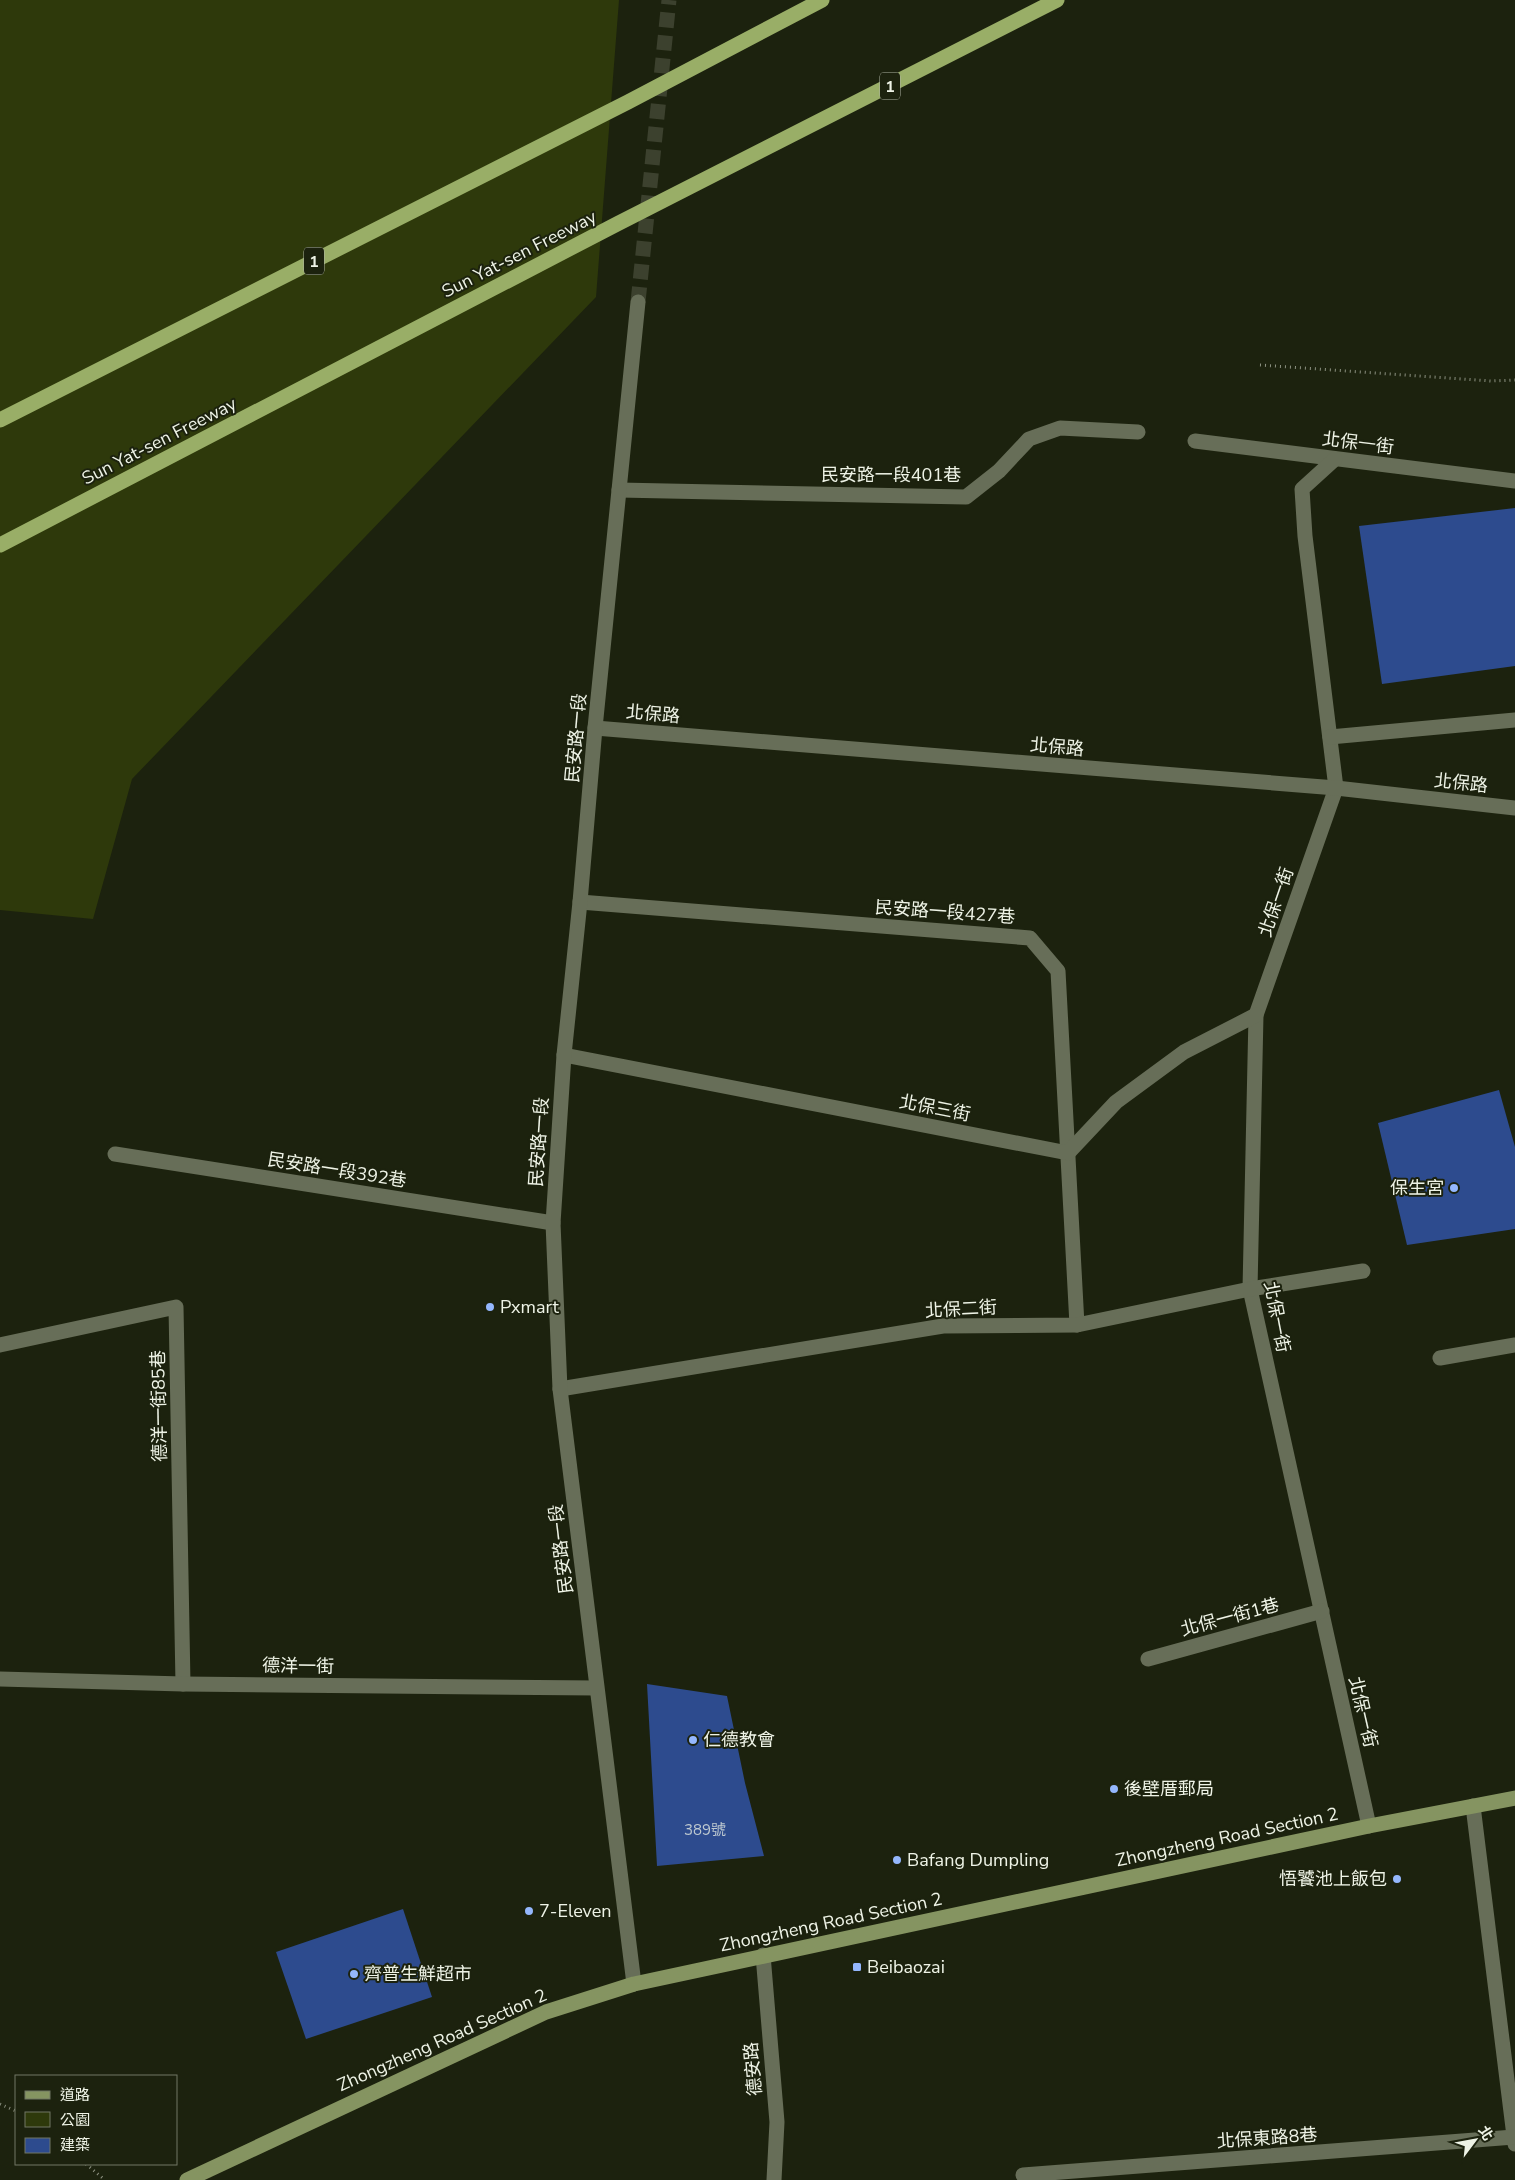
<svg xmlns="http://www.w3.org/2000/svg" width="1515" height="2180" font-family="'Nunito Sans','Noto Sans TC',sans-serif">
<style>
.green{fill:#2e390b}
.building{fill:#2d4b8e}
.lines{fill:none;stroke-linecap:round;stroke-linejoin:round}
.minor-tunnel{stroke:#3c412e;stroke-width:15;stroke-dasharray:15 8;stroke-linecap:butt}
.path{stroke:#8c9181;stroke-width:3;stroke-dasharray:1 4;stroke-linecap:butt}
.minor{stroke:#676e58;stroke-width:15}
.major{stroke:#859461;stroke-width:15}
.highway{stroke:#99ae67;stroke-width:15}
.poi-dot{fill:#94b7fd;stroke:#1c220e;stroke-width:2}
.labels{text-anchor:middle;stroke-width:4;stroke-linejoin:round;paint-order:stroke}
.number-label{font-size:15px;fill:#bec9d0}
.shield{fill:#1c220e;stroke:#afb4a5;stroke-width:1}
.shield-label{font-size:16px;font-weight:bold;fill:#eef3e6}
.street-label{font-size:18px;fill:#eef3e6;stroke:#1c220e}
.poi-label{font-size:18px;fill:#eef3e6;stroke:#1c220e;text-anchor:start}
</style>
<rect width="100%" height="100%" fill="#1c220e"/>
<!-- green -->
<path class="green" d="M 0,0 L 619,0 L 596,297 L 132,779 L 93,919 L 0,910 Z"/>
<!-- building -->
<g class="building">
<path d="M 1515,508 L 1515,666 L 1382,684 L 1359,526 Z"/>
<path d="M 1499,1090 L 1515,1147 L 1515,1229 L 1407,1245 L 1378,1123 Z"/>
<path d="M 647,1684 L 727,1696 L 745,1783 L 764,1856 L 657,1866 Z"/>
<path d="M 403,1909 L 432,1997 L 306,2039 L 276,1952 Z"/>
</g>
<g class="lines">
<!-- minor-tunnel -->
<path class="minor-tunnel" d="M 638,302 L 669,0"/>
<!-- path -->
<g class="path">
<path d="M 1260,365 L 1491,381 L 1515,380"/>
<path d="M 0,2104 L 16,2111"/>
<path d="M 86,2164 L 105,2180"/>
</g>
<!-- minor -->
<g class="minor">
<path d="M 1195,441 L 1515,481"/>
<path d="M 1335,459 L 1302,489 L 1305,536 L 1336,788 L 1256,1015 L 1250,1289 L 1369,1826"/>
<path d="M 619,490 L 966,497 L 999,471 L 1029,439 L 1060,428 L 1138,432"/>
<path d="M 595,728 L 1336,788 L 1515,808"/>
<path d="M 1330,737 L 1515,720"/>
<path d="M 580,902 L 1030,938 L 1058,971 L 1077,1325"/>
<path d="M 564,1055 L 1068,1153 L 1116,1102 L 1184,1052 L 1256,1015"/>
<path d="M 115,1154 L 553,1223"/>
<path d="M 0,1345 L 176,1307 L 183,1684"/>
<path d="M 1440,1358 L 1515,1345"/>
<path d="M 560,1389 L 943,1326 L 1077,1325 L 1250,1289 L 1363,1271"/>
<path d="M 1148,1659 L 1322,1611"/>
<path d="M 0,1679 L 183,1684 L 596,1688"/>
<path d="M 1473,1806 L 1515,2144"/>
<path d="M 763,1955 L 777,2122 L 774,2180"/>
<path d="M 634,1984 L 560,1389 L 553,1223 L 564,1055 L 580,902 L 595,728 L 638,302"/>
<path d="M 1023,2175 L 1514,2137"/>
</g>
<!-- major -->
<path class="major" d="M 187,2180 L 546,2012 L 634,1984 L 1369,1826 L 1515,1798"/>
<!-- highway -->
<g class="highway">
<path d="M 0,420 L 628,102 L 822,0"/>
<path d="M 0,545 L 617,224 L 1057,0"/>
</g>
</g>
<!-- markers -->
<g class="poi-dot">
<circle cx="1454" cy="1188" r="5"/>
<circle cx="490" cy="1307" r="5"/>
<circle cx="693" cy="1740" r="5"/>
<circle cx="1114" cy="1789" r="5"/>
<circle cx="897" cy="1860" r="5"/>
<circle cx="1397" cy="1879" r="5"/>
<circle cx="529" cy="1911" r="5"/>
<rect x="852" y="1962" width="10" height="10" rx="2.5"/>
<circle cx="354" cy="1974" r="5"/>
</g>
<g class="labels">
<!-- number labels -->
<g class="number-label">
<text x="705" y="1835">389號</text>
</g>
<!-- shield labels -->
<g class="shield">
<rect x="880" y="72.5" width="20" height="27" rx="4"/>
<rect x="304" y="247.5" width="20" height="27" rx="4"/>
</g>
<g class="shield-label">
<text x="890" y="92">1</text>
<text x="314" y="267">1</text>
</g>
<!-- street labels -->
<g class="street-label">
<text transform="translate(519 254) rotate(-27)" y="6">Sun Yat-sen Freeway</text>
<text transform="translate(159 441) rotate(-27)" y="6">Sun Yat-sen Freeway</text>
<text transform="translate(1358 443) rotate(7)" y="6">北保一街</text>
<text x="891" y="481">民安路一段401巷</text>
<text transform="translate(653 714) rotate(5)" y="6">北保路</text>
<text transform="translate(576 738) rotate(-85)" y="6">民安路一段</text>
<text transform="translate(1057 747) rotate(5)" y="6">北保路</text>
<text transform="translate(1461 783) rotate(6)" y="6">北保路</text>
<text transform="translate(1276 902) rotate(-71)" y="6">北保一街</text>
<text transform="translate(945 912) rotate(4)" y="6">民安路一段427巷</text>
<text transform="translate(935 1108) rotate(11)" y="6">北保三街</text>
<text transform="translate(539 1142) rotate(-86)" y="6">民安路一段</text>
<text transform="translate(337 1170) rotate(9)" y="6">民安路一段392巷</text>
<text transform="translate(961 1309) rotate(-3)" y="6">北保二街</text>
<text transform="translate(1277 1317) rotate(79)" y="6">北保一街</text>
<text transform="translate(159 1406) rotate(-91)" y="6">德洋一街85巷</text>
<text transform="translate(561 1549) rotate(-97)" y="6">民安路一段</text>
<text transform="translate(1230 1617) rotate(-15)" y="6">北保一街1巷</text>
<text transform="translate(298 1666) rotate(1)" y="6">德洋一街</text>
<text transform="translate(1363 1712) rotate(77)" y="6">北保一街</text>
<text transform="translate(1227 1837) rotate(-12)" y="6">Zhongzheng Road Section 2</text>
<text transform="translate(831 1922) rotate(-12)" y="6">Zhongzheng Road Section 2</text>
<text transform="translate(442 2040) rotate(-24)" y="6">Zhongzheng Road Section 2</text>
<text transform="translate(753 2069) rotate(-95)" y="6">德安路</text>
<text transform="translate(1267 2138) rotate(-4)" y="6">北保東路8巷</text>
</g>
<!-- poi labels -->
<g class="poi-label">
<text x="1444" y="1194" text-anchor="end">保生宮</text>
<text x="500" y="1313">Pxmart</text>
<text x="703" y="1746">仁德教會</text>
<text x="1124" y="1795">後壁厝郵局</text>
<text x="907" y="1866">Bafang Dumpling</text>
<text x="1387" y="1885" text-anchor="end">悟饕池上飯包</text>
<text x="539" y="1917">7-Eleven</text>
<text x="867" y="1973">Beibaozai</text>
<text x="364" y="1980">齊普生鮮超市</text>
</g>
</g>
<!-- legend -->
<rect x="15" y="2075" width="162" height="90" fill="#1c220e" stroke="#707664"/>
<rect x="25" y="2091" width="25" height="8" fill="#859461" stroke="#707664"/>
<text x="60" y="2100" font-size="15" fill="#eef3e6">道路</text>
<rect x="25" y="2112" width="25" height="15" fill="#2e390b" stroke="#707664"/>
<text x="60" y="2125" font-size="15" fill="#eef3e6">公園</text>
<rect x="25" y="2138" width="25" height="15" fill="#2d4b8e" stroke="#707664"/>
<text x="60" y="2150" font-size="15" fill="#eef3e6">建築</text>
<!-- north arrow -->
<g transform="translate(1475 2140) rotate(58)" stroke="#1c220e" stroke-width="4" paint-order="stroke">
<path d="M0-4L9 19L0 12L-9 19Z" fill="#eef3e6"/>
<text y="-8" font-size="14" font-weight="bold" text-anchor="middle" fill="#eef3e6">北</text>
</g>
</svg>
